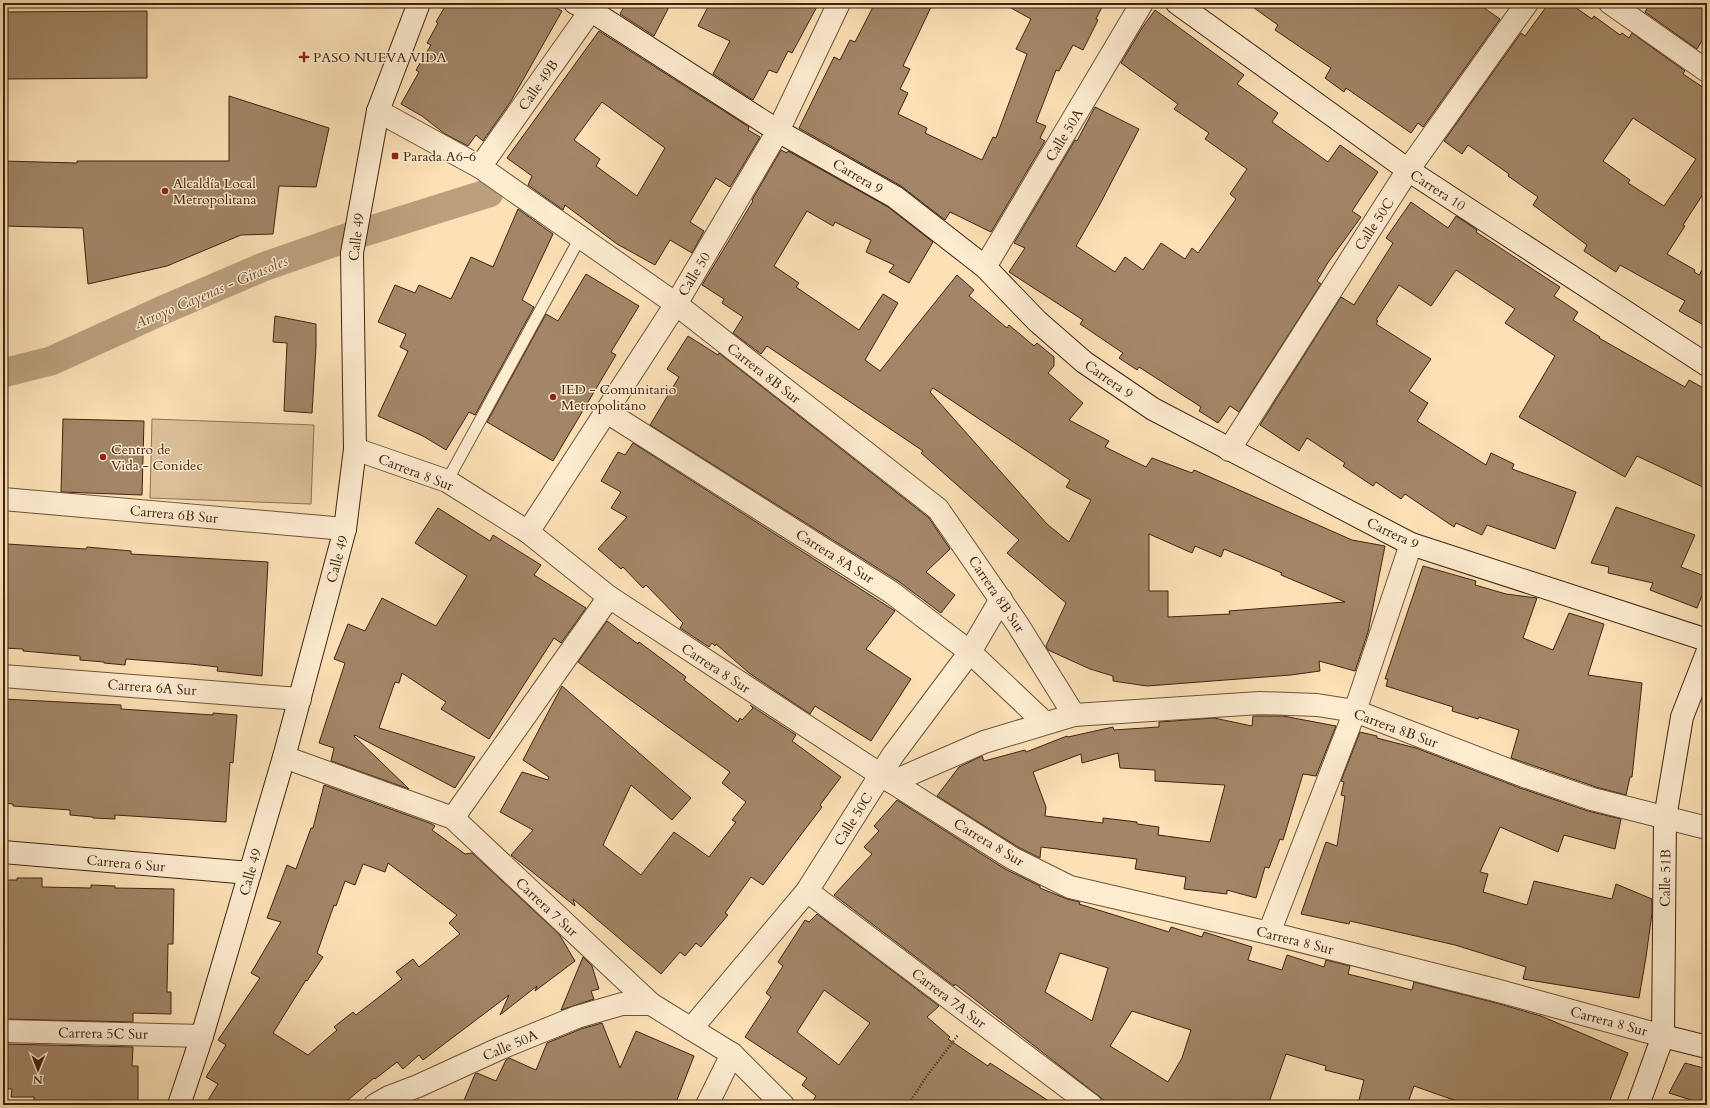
<svg xmlns="http://www.w3.org/2000/svg" width="1710" height="1108" font-family="Cardo,serif">
<style>
.green{fill:#dcc19a;stroke:#8e7256}
.lines{fill:none;stroke-linecap:round;stroke-linejoin:round}
.canal{stroke:#bca07e;stroke-width:29}
.building{fill:#a28667;stroke:#402311;fill-rule:evenodd}
.lane-casing{stroke:#6f523a;stroke-width:13}
.street-casing{stroke:#6f523a;stroke-width:24}
.secondary-casing{stroke:#402311;stroke-width:24}
.path{stroke:#402311;stroke-width:2.5;stroke-dasharray:1 2;stroke-linecap:butt}
.lane{stroke:#fdecd0;stroke-width:11}
.street{stroke:#fdecd0;stroke-width:22}
.secondary{stroke:#fdecd0;stroke-width:22}
.poi-dot{fill:#8f2418;stroke:#fdecd0;stroke-width:1.5}
.labels{text-anchor:middle;stroke-width:3;stroke-linejoin:round;paint-order:stroke}
.poi-label{font-size:14px;fill:#402311;stroke:#fdecd0;text-anchor:start}
.street-label{font-size:14px;fill:#402311;stroke:#fdecd0}
.water-label{font-size:15px;font-style:italic;fill:#654832;stroke:#fdecd0}
</style>
<rect width="100%" height="100%" fill="#fce1b6"/>
<filter id="stains"><feTurbulence type="fractalNoise" baseFrequency=".005" numOctaves="4"/><feColorMatrix values="0 0 0 0 .2 0 0 0 0 .09 0 0 0 0 .02 0 0 0 .5 -.17"/></filter>
<radialGradient id="worn" r=".72"><stop offset=".6" stop-color="#630" stop-opacity="0"/><stop offset="1" stop-color="#630" stop-opacity=".3"/></radialGradient>
<!-- green -->
<path class="green" d="M 152,419 L 314,425 L 311,504 L 150,498 Z"/>
<g class="lines">
<!-- canal -->
<path class="canal" d="M 3,373 L 51,361 L 163,310 L 263,267 L 355,235 L 489,193"/>
</g>
<!-- building -->
<g class="building">
<path d="M 447,3 L 547,3 L 562,11 L 511,101 L 483,141 L 476,135 L 468,146 L 445,134 L 422,116 L 401,104 L 419,72 L 416,70 L 431,45 L 427,43 L 438,23 L 436,22 Z"/>
<path d="M 626,3 L 671,3 L 654,36 L 620,14 Z"/>
<path d="M 710,3 L 819,3 L 792,53 L 788,51 L 777,73 L 769,70 L 753,100 L 713,74 L 730,41 L 698,26 Z"/>
<path d="M 875,3 L 933,3 L 903,66 L 910,69 L 900,89 L 908,93 L 898,114 L 927,128 L 925,133 L 982,160 L 993,137 L 996,138 L 1027,54 L 1016,49 L 1031,19 L 1002,3 L 1104,3 L 1096,19 L 1098,20 L 1083,50 L 1073,45 L 1059,71 L 1056,70 L 1036,122 L 1046,126 L 1040,138 L 1045,141 L 991,232 L 950,212 L 945,220 L 901,186 L 799,128 L 834,57 L 840,60 L 850,40 L 855,42 Z"/>
<path d="M 1247,3 L 1477,3 L 1500,19 L 1423,127 L 1418,123 L 1411,133 L 1346,88 L 1344,92 L 1325,78 L 1331,68 L 1275,30 L 1278,25 Z"/>
<path d="M 1549,3 L 1569,3 L 1592,19 L 1594,16 L 1620,35 L 1622,33 L 1629,38 L 1632,33 L 1685,71 L 1683,74 L 1707,90 L 1707,188 L 1683,225 L 1685,226 L 1667,254 L 1695,270 L 1694,272 L 1699,275 L 1707,262 L 1707,327 L 1679,311 L 1685,301 L 1620,265 L 1616,272 L 1584,251 L 1587,245 L 1533,205 L 1538,197 L 1508,176 L 1509,174 L 1468,145 L 1462,154 L 1444,141 L 1521,33 L 1525,36 ZM 1633,118 L 1696,159 L 1664,206 L 1628,183 L 1630,180 L 1603,161 Z"/>
<path d="M 1650,3 L 1707,3 L 1707,32 L 1697,49 L 1645,12 Z"/>
<path d="M 1155,10 L 1244,75 L 1237,84 L 1278,113 L 1272,122 L 1328,162 L 1340,145 L 1378,172 L 1352,211 L 1361,217 L 1327,264 L 1317,281 L 1321,284 L 1239,412 L 1230,406 L 1218,423 L 1199,411 L 1201,407 L 1139,367 L 1137,370 L 1119,358 L 1123,353 L 1080,324 L 1083,320 L 1009,272 L 1025,248 L 1014,243 L 1075,140 L 1077,141 L 1095,107 L 1139,129 L 1099,206 L 1076,246 L 1115,272 L 1125,257 L 1143,270 L 1161,243 L 1185,259 L 1192,248 L 1198,253 L 1236,199 L 1230,194 L 1247,169 L 1205,139 L 1209,133 L 1174,109 L 1178,104 L 1121,63 L 1142,28 Z"/>
<path d="M 147,11 L 147,78 L 3,79 L 3,12 Z"/>
<path d="M 599,31 L 749,127 L 748,130 L 760,137 L 730,187 L 716,178 L 690,222 L 704,231 L 692,253 L 670,240 L 655,265 L 617,244 L 565,205 L 563,210 L 528,185 L 532,176 L 507,158 ZM 602,102 L 665,148 L 637,196 L 596,166 L 600,159 L 574,140 Z"/>
<path d="M 229,96 L 329,128 L 316,187 L 279,186 L 273,234 L 241,235 L 167,266 L 88,284 L 83,228 L 3,226 L 3,161 L 77,163 L 77,161 L 229,161 Z"/>
<path d="M 781,150 L 787,153 L 788,151 L 888,207 L 933,242 L 909,283 L 889,272 L 894,265 L 866,252 L 871,240 L 835,222 L 833,226 L 807,211 L 774,266 L 799,283 L 796,287 L 859,330 L 883,294 L 898,303 L 865,360 L 880,371 L 957,275 L 974,290 L 969,296 L 1007,328 L 1009,325 L 1034,346 L 1037,343 L 1054,357 L 1054,366 L 1048,373 L 1083,403 L 1069,420 L 1109,441 L 1105,447 L 1146,467 L 1152,458 L 1192,473 L 1194,470 L 1352,540 L 1385,546 L 1368,632 L 1355,671 L 1319,661 L 1320,671 L 1291,675 L 1147,686 L 1113,681 L 1113,676 L 1090,669 L 1048,650 L 1046,646 L 1066,603 L 1007,553 L 1019,540 L 921,453 L 923,451 L 767,346 L 761,354 L 733,333 L 743,317 L 722,303 L 724,299 L 702,285 L 753,201 L 752,200 ZM 933,388 L 1070,480 L 1066,487 L 1091,500 L 1069,542 L 1047,524 L 930,392 ZM 1149,534 L 1192,553 L 1195,546 L 1221,557 L 1224,549 L 1282,573 L 1281,575 L 1345,602 L 1229,611 L 1230,614 L 1168,617 L 1168,591 L 1149,591 Z"/>
<path d="M 1411,202 L 1448,228 L 1456,216 L 1477,230 L 1476,232 L 1560,287 L 1554,296 L 1578,312 L 1573,320 L 1600,337 L 1599,338 L 1685,387 L 1689,380 L 1707,390 L 1707,489 L 1637,456 L 1625,477 L 1519,417 L 1555,356 L 1505,323 L 1515,309 L 1456,270 L 1431,306 L 1399,285 L 1376,320 L 1378,321 L 1376,324 L 1431,359 L 1409,391 L 1428,403 L 1417,421 L 1486,465 L 1491,453 L 1514,464 L 1512,469 L 1576,492 L 1555,549 L 1487,525 L 1482,535 L 1456,523 L 1454,527 L 1405,494 L 1401,499 L 1376,482 L 1373,486 L 1343,466 L 1345,463 L 1307,438 L 1299,451 L 1260,425 L 1341,297 L 1354,305 L 1393,243 L 1386,238 Z"/>
<path d="M 518,209 L 553,234 L 522,300 L 534,307 L 475,415 L 469,412 L 446,450 L 423,436 L 378,416 L 408,351 L 400,347 L 406,334 L 378,322 L 395,285 L 415,293 L 419,285 L 451,299 L 471,257 L 493,267 Z"/>
<path d="M 586,274 L 639,306 L 611,352 L 616,355 L 553,461 L 487,422 L 546,314 L 558,321 Z"/>
<path d="M 275,316 L 316,324 L 316,347 L 312,413 L 284,411 L 287,343 L 273,342 Z"/>
<path d="M 688,336 L 718,355 L 719,353 L 929,518 L 950,549 L 926,572 L 955,595 L 941,613 L 898,581 L 650,425 L 679,377 L 667,369 Z"/>
<path d="M 63,419 L 144,421 L 142,495 L 61,492 Z"/>
<path d="M 633,443 L 895,611 L 866,649 L 911,679 L 871,741 L 815,706 L 810,714 L 749,673 L 716,644 L 715,646 L 712,643 L 709,647 L 680,628 L 683,623 L 646,585 L 643,588 L 623,567 L 621,569 L 598,549 L 627,517 L 611,508 L 621,492 L 601,481 L 618,452 L 625,455 Z"/>
<path d="M 1616,507 L 1695,535 L 1681,567 L 1707,577 L 1707,583 L 1697,608 L 1650,590 L 1653,583 L 1608,573 L 1609,567 L 1591,563 Z"/>
<path d="M 438,508 L 490,541 L 493,535 L 541,565 L 534,575 L 586,608 L 561,643 L 554,638 L 489,739 L 441,709 L 446,702 L 402,673 L 399,683 L 395,682 L 379,728 L 475,757 L 455,788 L 355,735 L 354,736 L 409,789 L 331,761 L 334,748 L 319,743 L 345,663 L 334,659 L 348,624 L 365,631 L 382,598 L 436,626 L 467,576 L 415,543 Z"/>
<path d="M 7,544 L 86,549 L 87,547 L 131,551 L 131,554 L 268,562 L 262,676 L 217,671 L 218,667 L 190,664 L 126,659 L 125,665 L 104,663 L 104,662 L 80,660 L 80,656 L 23,651 L 23,649 L 3,648 L 3,546 L 7,547 Z"/>
<path d="M 1423,566 L 1476,581 L 1475,585 L 1506,594 L 1537,598 L 1523,638 L 1553,650 L 1569,613 L 1604,624 L 1588,675 L 1642,683 L 1632,777 L 1630,777 L 1626,795 L 1596,787 L 1511,758 L 1519,730 L 1479,717 L 1478,719 L 1452,711 L 1453,707 L 1386,686 L 1388,679 L 1385,679 Z"/>
<path d="M 607,621 L 638,644 L 639,642 L 686,677 L 684,680 L 738,722 L 740,718 L 742,720 L 753,708 L 750,705 L 796,735 L 792,741 L 841,777 L 820,805 L 822,807 L 763,885 L 751,877 L 725,913 L 728,915 L 701,947 L 696,943 L 685,956 L 680,952 L 661,974 L 573,899 L 575,906 L 511,855 L 533,830 L 500,812 L 522,772 L 548,780 L 549,777 L 523,760 L 562,686 L 691,798 L 672,820 L 631,785 L 603,845 L 641,875 L 674,832 L 709,857 L 736,822 L 732,820 L 746,802 L 722,783 L 730,772 L 578,662 Z"/>
<path d="M 3,699 L 121,705 L 121,709 L 213,715 L 213,713 L 237,715 L 233,763 L 230,762 L 226,822 L 115,815 L 115,819 L 93,818 L 93,817 L 70,815 L 70,810 L 13,806 L 13,804 L 3,803 Z"/>
<path d="M 1253,716 L 1283,716 L 1336,726 L 1316,776 L 1303,774 L 1283,840 L 1280,839 L 1269,868 L 1265,867 L 1256,898 L 1227,890 L 1227,894 L 1184,889 L 1186,877 L 1135,869 L 1137,859 L 1041,847 L 1040,858 L 1018,847 L 937,796 L 959,767 L 982,756 L 984,761 L 1025,750 L 1026,752 L 1067,736 L 1068,737 L 1113,727 L 1114,730 L 1159,727 L 1159,722 L 1214,718 L 1252,726 ZM 1118,753 L 1120,768 L 1155,770 L 1155,781 L 1225,785 L 1210,842 L 1158,835 L 1159,827 L 1137,824 L 1137,822 L 1103,818 L 1103,823 L 1045,816 L 1046,807 L 1033,772 L 1081,754 L 1082,763 Z"/>
<path d="M 1360,732 L 1377,736 L 1377,738 L 1416,748 L 1520,788 L 1588,811 L 1621,819 L 1615,849 L 1564,835 L 1558,852 L 1500,827 L 1480,872 L 1488,874 L 1483,892 L 1527,905 L 1534,881 L 1612,899 L 1616,884 L 1652,899 L 1652,913 L 1646,957 L 1639,998 L 1523,979 L 1526,967 L 1455,945 L 1350,921 L 1349,924 L 1301,914 L 1326,842 L 1337,846 L 1345,796 L 1341,795 L 1344,782 L 1341,781 Z"/>
<path d="M 324,785 L 432,824 L 435,826 L 432,830 L 465,854 L 472,853 L 559,934 L 575,961 L 535,991 L 537,986 L 500,1015 L 509,995 L 423,1060 L 419,1055 L 403,1069 L 397,1062 L 375,1079 L 374,1078 L 342,1105 L 205,1105 L 218,1084 L 206,1077 L 226,1045 L 218,1040 L 260,978 L 251,973 L 281,922 L 267,918 L 287,865 L 296,869 L 311,828 L 313,828 ZM 388,863 L 457,915 L 449,923 L 460,934 L 419,967 L 413,959 L 396,972 L 402,979 L 356,1015 L 353,1012 L 334,1027 L 337,1030 L 308,1055 L 273,1033 L 306,980 L 307,981 L 323,957 L 317,953 L 334,905 L 336,906 L 345,881 L 355,885 L 363,864 L 385,872 Z"/>
<path d="M 897,800 L 1005,869 L 1040,886 L 1040,888 L 1067,899 L 1080,902 L 1079,904 L 1169,932 L 1171,927 L 1202,937 L 1204,932 L 1252,947 L 1248,960 L 1282,970 L 1287,955 L 1324,967 L 1326,960 L 1350,966 L 1348,974 L 1412,990 L 1414,982 L 1496,1003 L 1541,1016 L 1628,1053 L 1608,1105 L 1468,1105 L 1414,1086 L 1407,1105 L 1376,1105 L 1359,1100 L 1364,1080 L 1325,1070 L 1326,1066 L 1286,1054 L 1268,1105 L 1110,1105 L 955,984 L 954,986 L 834,895 L 872,854 L 864,847 L 879,831 L 874,826 ZM 1060,953 L 1108,968 L 1092,1021 L 1045,992 ZM 1132,1011 L 1191,1030 L 1182,1058 L 1168,1082 L 1110,1046 Z"/>
<path d="M 17,878 L 42,878 L 42,887 L 91,888 L 91,885 L 115,886 L 115,888 L 174,889 L 173,944 L 168,944 L 167,992 L 171,992 L 171,1014 L 133,1013 L 133,1022 L 3,1019 L 3,880 L 17,880 Z"/>
<path d="M 817,914 L 939,1006 L 927,1017 L 950,1037 L 948,1039 L 988,1066 L 990,1063 L 1055,1105 L 810,1105 L 816,1096 L 802,1085 L 807,1078 L 745,1037 L 771,997 L 766,993 L 783,966 L 778,962 L 805,920 L 809,922 ZM 824,990 L 870,1023 L 839,1065 L 797,1032 Z"/>
<path d="M 583,957 L 592,966 L 599,989 L 591,991 L 594,999 L 561,1010 Z"/>
<path d="M 602,1023 L 620,1068 L 636,1031 L 694,1056 L 675,1105 L 462,1105 L 475,1074 L 477,1073 L 496,1081 L 506,1060 L 509,1058 L 536,1070 L 547,1043 L 581,1029 Z"/>
<path d="M 3,1044 L 133,1047 L 132,1066 L 138,1066 L 138,1105 L 69,1105 L 69,1102 L 34,1102 L 34,1097 L 11,1097 L 12,1089 L 3,1089 Z"/>
<path d="M 1685,1063 L 1707,1069 L 1707,1105 L 1669,1093 Z"/>
</g>
<g class="lines">
<defs>
<path id="lane" d="M 447,481 L 581,236"/>
<g id="street">
<path d="M 1610,3 L 1707,71"/>
<path d="M 378,111 L 480,167 L 676,304 L 938,509 L 1018,625 L 1074,715"/>
<path d="M 480,167 L 596,3"/>
<path d="M 985,267 L 1142,3"/>
<path d="M 607,412 L 891,592 L 970,652 L 1045,723"/>
<path d="M 355,449 L 447,481 L 528,532 L 609,597 L 881,775 L 1012,858 L 1070,887 L 1269,933 L 1499,991 L 1663,1036"/>
<path d="M 1229,450 L 1408,170 L 1527,3"/>
<path d="M 3,499 L 345,529"/>
<path d="M 528,532 L 676,304 L 778,131 L 839,3"/>
<path d="M 3,676 L 300,699"/>
<path d="M 284,757 L 453,818 L 651,1004 L 732,1054 L 783,1105"/>
<path d="M 892,782 L 984,742 L 1074,715 L 1260,703 L 1317,705 L 1355,711 L 1524,776 L 1592,799 L 1707,828"/>
<path d="M 453,818 L 609,597"/>
<path d="M 807,891 L 1091,1105"/>
<path d="M 1269,933 L 1355,711 L 1411,544"/>
<path d="M 691,1029 L 807,891 L 893,755 L 970,652 L 1001,599"/>
<path d="M 3,1031 L 202,1036"/>
<path d="M 375,1105 L 389,1097 L 418,1086 L 501,1048 L 577,1017 L 622,1004 L 651,1004"/>
<path d="M 707,1105 L 732,1054"/>
</g>
<g id="secondary">
<path d="M 575,3 L 590,10 L 778,131 L 895,197 L 985,267 L 1037,321 L 1084,362 L 1153,409 L 1411,544 L 1707,640"/>
<path d="M 1177,3 L 1408,170 L 1707,365"/>
<path d="M 3,852 L 250,873"/>
<path d="M 1663,1036 L 1707,1047"/>
<path d="M 179,1105 L 202,1036 L 284,757 L 345,529 L 355,449 L 352,253 L 378,111 L 419,3"/>
<path d="M 1638,1105 L 1663,1036 L 1665,818 L 1682,717 L 1707,653"/>
</g>
</defs>
<!-- lane casing -->
<use href="#lane" class="lane-casing"/>
<!-- street casing -->
<use href="#street" class="street-casing"/>
<!-- secondary casing -->
<use href="#secondary" class="secondary-casing"/>
<!-- path -->
<path class="path" d="M 908,1105 L 926,1077 L 958,1035"/>
<!-- lane -->
<use href="#lane" class="lane"/>
<!-- street -->
<use href="#street" class="street"/>
<!-- secondary -->
<use href="#secondary" class="secondary"/>
</g>
<!-- markers -->
<g class="poi-dot">
<path d="M302 51h4v4h4v4h-4v4h-4v-4h-4v-4h4z"/>
<rect x="391" y="152" width="8" height="8" rx="2"/>
<circle cx="165" cy="191" r="4"/>
<circle cx="553" cy="397" r="4"/>
<circle cx="103" cy="457" r="4"/>
</g>
<g class="labels">
<!-- poi labels -->
<g class="poi-label">
<text x="313" y="62">PASO NUEVA VIDA</text>
<text x="403" y="161">Parada A6-6</text>
<text x="173" y="188">Alcaldía Local<tspan x="173" dy="16">Metropolitana</tspan></text>
<text x="561" y="394">IED - Comunitario<tspan x="561" dy="16">Metropolitano</tspan></text>
<text x="111" y="454">Centro de<tspan x="111" dy="16">Vida - Conidec</tspan></text>
</g>
<!-- street labels -->
<g class="street-label">
<text transform="translate(538 85) rotate(-55)" y="5">Calle 49B</text>
<text transform="translate(1064 135) rotate(-59)" y="5">Calle 50A</text>
<text transform="translate(858 176) rotate(30)" y="5">Carrera 9</text>
<text transform="translate(1438 190) rotate(33)" y="5">Carrera 10</text>
<text transform="translate(1374 224) rotate(-57)" y="5">Calle 50C</text>
<text transform="translate(356 237) rotate(-83)" y="5">Calle 49</text>
<text transform="translate(694 274) rotate(-59)" y="5">Calle 50</text>
<text transform="translate(764 373) rotate(38)" y="5">Carrera 8B Sur</text>
<text transform="translate(1109 379) rotate(35)" y="5">Carrera 9</text>
<text transform="translate(416 472) rotate(21)" y="5">Carrera 8 Sur</text>
<text transform="translate(174 514) rotate(5)" y="5">Carrera 6B Sur</text>
<text transform="translate(1393 533) rotate(25)" y="5">Carrera 9</text>
<text transform="translate(835 556) rotate(32)" y="5">Carrera 8A Sur</text>
<text transform="translate(337 559) rotate(-75)" y="5">Calle 49</text>
<text transform="translate(997 594) rotate(56)" y="5">Carrera 8B Sur</text>
<text transform="translate(716 668) rotate(33)" y="5">Carrera 8 Sur</text>
<text transform="translate(152 687) rotate(4)" y="5">Carrera 6A Sur</text>
<text transform="translate(1396 728) rotate(20)" y="5">Carrera 8B Sur</text>
<text transform="translate(853 819) rotate(-58)" y="5">Calle 50C</text>
<text transform="translate(989 842) rotate(31)" y="5">Carrera 8 Sur</text>
<text transform="translate(126 863) rotate(5)" y="5">Carrera 6 Sur</text>
<text transform="translate(250 872) rotate(-74)" y="5">Calle 49</text>
<text transform="translate(1665 878) rotate(-89)" y="5">Calle 51B</text>
<text transform="translate(547 907) rotate(43)" y="5">Carrera 7 Sur</text>
<text transform="translate(1295 940) rotate(14)" y="5">Carrera 8 Sur</text>
<text transform="translate(949 998) rotate(37)" y="5">Carrera 7A Sur</text>
<text transform="translate(1609 1021) rotate(15)" y="5">Carrera 8 Sur</text>
<text transform="translate(103 1033) rotate(1)" y="5">Carrera 5C Sur</text>
<text transform="translate(510 1045) rotate(-23)" y="5">Calle 50A</text>
</g>
<!-- water labels -->
<g class="water-label">
<text transform="translate(211 292) rotate(-23)" y="5">Arroyo Cayenas - Girasoles</text>
</g>
</g>
<!-- margin -->
<rect width="1710" height="1108" fill="none" stroke="#fce1b6" stroke-width="16"/>
<rect x="4" y="4" width="1702" height="1100" fill="none" stroke="#402311" stroke-width="2"/>
<rect x="8" y="8" width="1694" height="1092" fill="none" stroke="#402311"/>
<!-- north arrow -->
<g transform="translate(38 1070) rotate(181)" stroke="#fdecd0" stroke-width="3" paint-order="stroke">
<path d="M0-3L7 15L0 10L-7 15Z" fill="#402311"/>
<text y="-6" font-size="11" font-weight="bold" text-anchor="middle" fill="#402311">N</text>
</g>
<rect width="100%" height="100%" filter="url(#stains)"/>
<rect width="100%" height="100%" fill="url(#worn)"/>
</svg>
